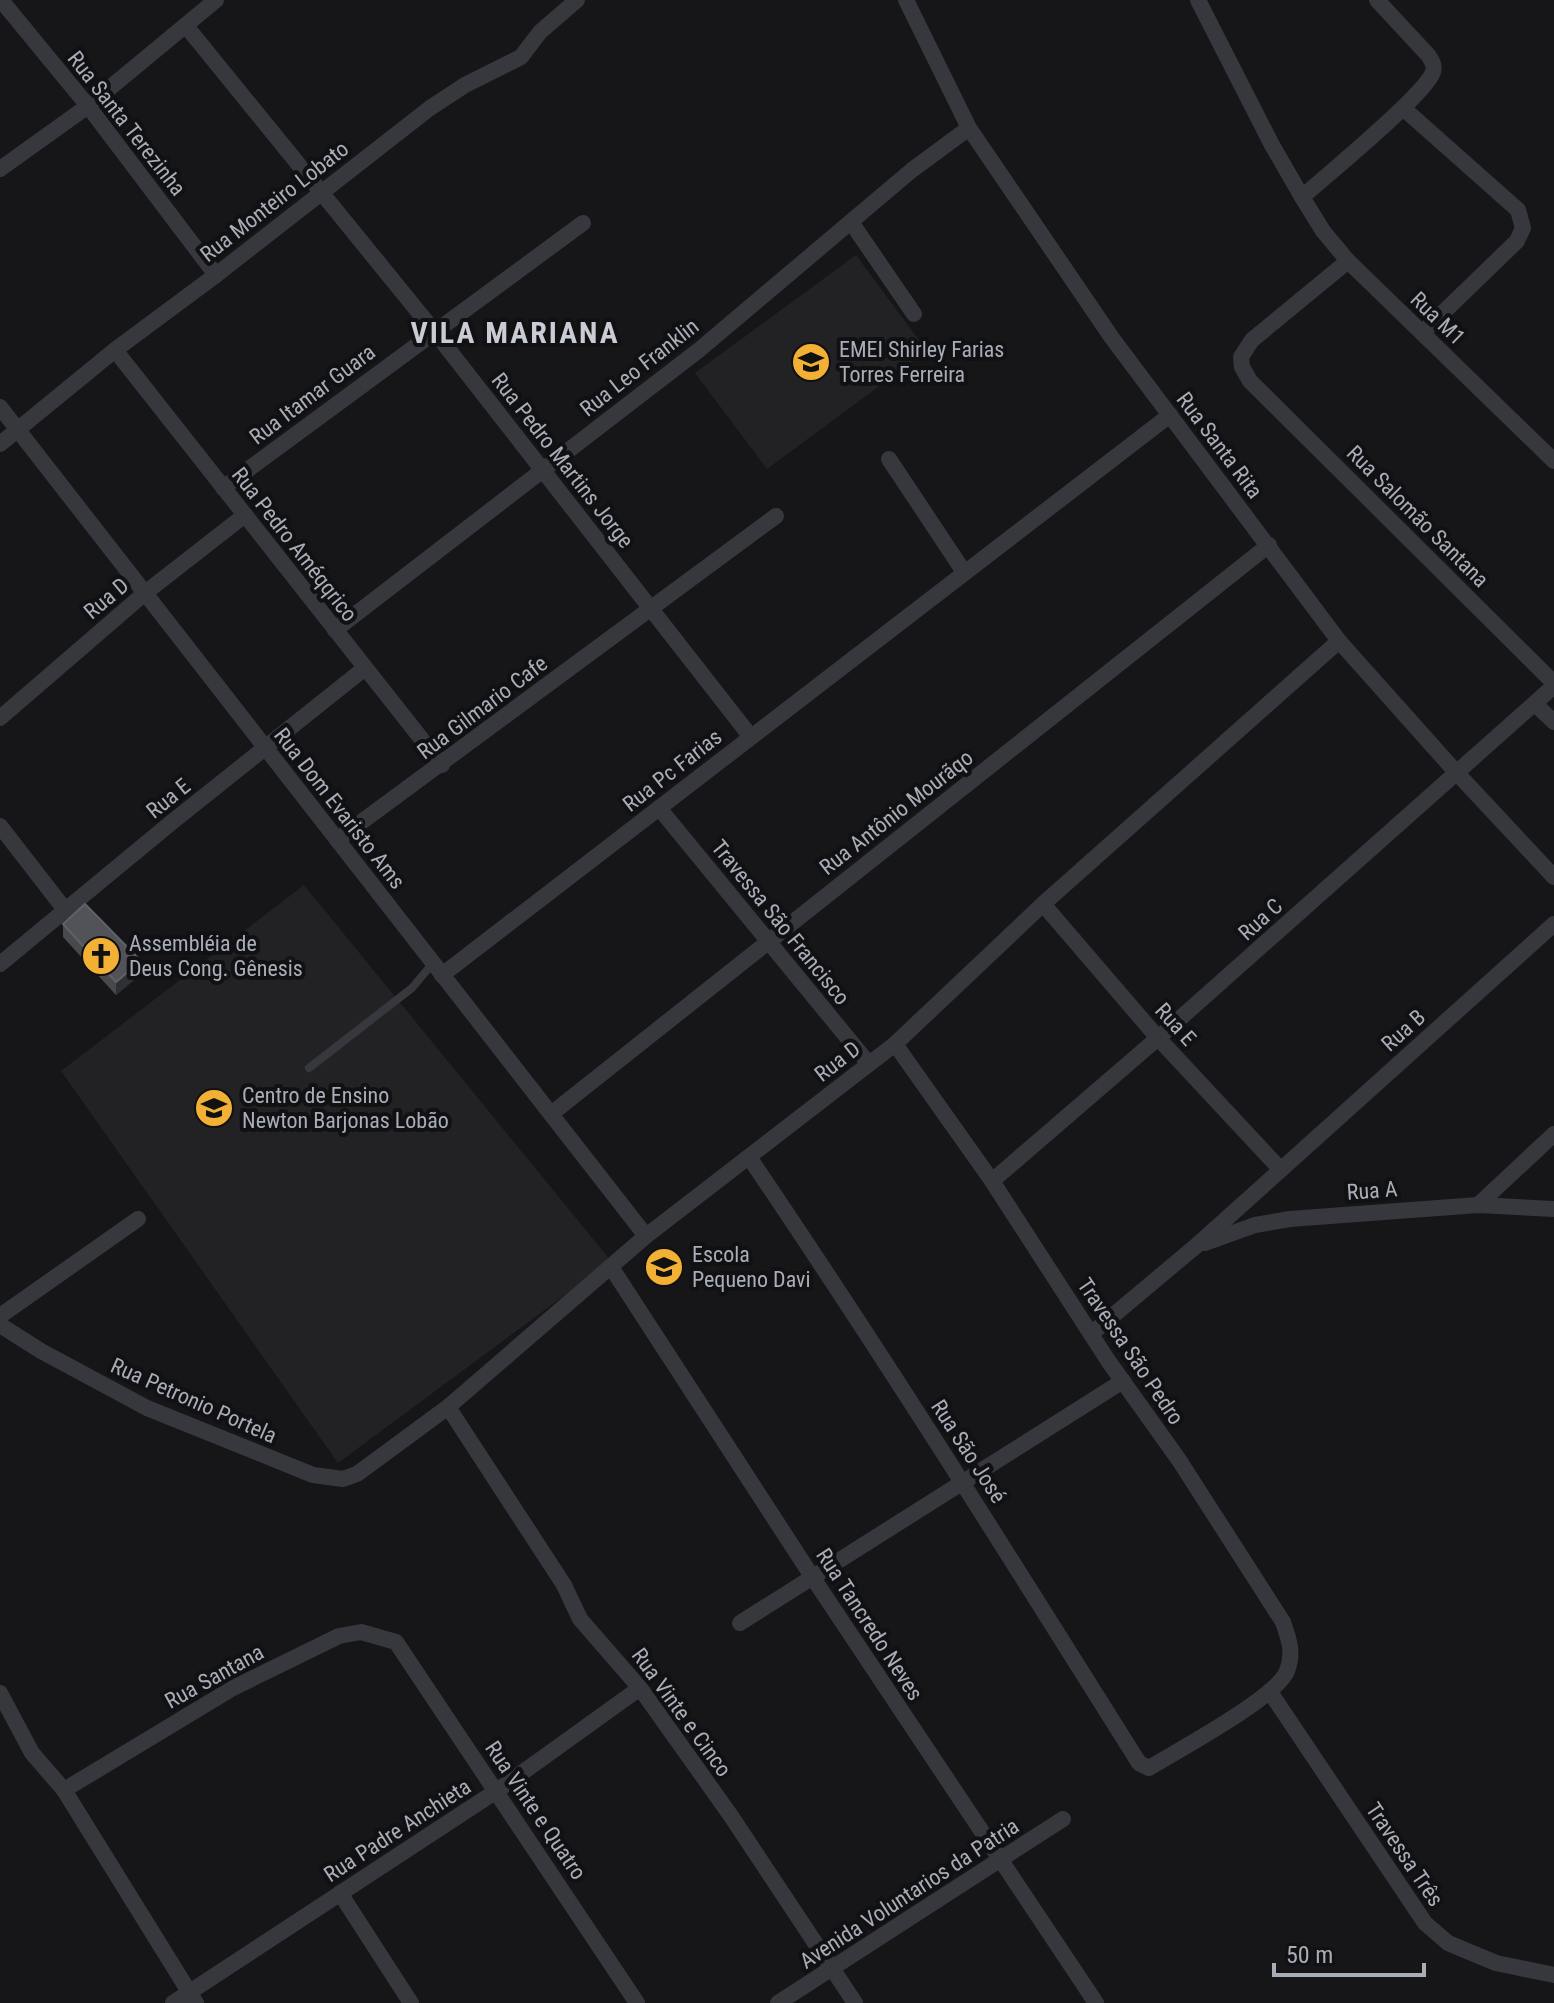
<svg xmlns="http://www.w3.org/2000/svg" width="1554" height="2003" font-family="'Roboto Condensed',sans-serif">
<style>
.built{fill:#222225}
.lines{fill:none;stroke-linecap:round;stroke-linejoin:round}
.service{stroke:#37383d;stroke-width:8}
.minor{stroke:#37383d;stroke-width:16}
.wall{fill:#47494d}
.shaded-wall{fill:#2f3033}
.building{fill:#525359;stroke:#5f6168;stroke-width:2}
.labels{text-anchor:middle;stroke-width:8;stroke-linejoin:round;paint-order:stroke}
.street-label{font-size:22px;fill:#a8adb8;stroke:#111113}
.poi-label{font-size:22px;fill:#a8adb8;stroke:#111113;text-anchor:start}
.district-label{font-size:30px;font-weight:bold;letter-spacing:2px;fill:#c9ccd4;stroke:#111113}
</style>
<rect width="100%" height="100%" fill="#161618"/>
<!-- built -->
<g class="built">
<path d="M 856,255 L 927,351 L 767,469 L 695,373 Z"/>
<path d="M 304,885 L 611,1261 L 338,1463 L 61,1071 Z"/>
</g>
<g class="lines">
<!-- service -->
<path class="service" d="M 309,1068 L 412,988 L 433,963"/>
<!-- minor -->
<g class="minor">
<path d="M 1,0 L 88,106 L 216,275"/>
<path d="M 906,0 L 969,128 L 1112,338 L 1339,641 L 1455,771 L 1554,877"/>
<path d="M 1198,0 L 1272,145 L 1302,197"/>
<path d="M 1377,0 L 1428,55 C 1432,61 1435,65 1433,72 C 1425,95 1327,175 1302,197 L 1323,231 L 1348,261 L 1554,461"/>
<path d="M 186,26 L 434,331 L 751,737"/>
<path d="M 1403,108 L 1518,210 L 1523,228 L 1517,241 L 1422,333"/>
<path d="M 0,169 L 88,106 L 216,0"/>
<path d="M 851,222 L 914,314"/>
<path d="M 1348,261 L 1252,340 L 1241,357 L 1242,367 L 1250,381 L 1554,683"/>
<path d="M 115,350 L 442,765"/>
<path d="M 0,407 L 646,1236"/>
<path d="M 0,444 L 115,350 L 216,275 L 430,108 L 465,85 L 521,57 L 540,32 L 577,0"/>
<path d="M 889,459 L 964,572"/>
<path d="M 223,488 L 583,223"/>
<path d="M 335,630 L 699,350 L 912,170 L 969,128"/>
<path d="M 1535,704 L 1554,722"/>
<path d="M 0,718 L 145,593 L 245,515"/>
<path d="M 659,808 L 869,1064"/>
<path d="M 0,826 L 66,911"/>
<path d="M 337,840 L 776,516"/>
<path d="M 1043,904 L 1158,1038 L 1281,1170"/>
<path d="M 0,964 L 172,822 L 365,668"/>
<path d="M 442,975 L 1170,415"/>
<path d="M 551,1114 L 1269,545"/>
<path d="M 749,1157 C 884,1356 1011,1559 1139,1763 L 1149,1768 C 1178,1750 1276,1698 1287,1671 C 1294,1653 1289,1639 1283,1622 L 1179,1460 L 1109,1362 L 992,1181 L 895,1044"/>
<path d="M 992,1181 L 1158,1038 L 1554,686"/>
<path d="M 1478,1205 L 1554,1134"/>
<path d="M 1205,1243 L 1255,1225 L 1290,1219 L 1478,1205 L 1554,1209"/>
<path d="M 611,1267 L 813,1578 L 1096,2003"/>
<path d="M 0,1316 L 138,1219"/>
<path d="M 0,1325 L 41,1351 L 147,1408 L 313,1475 L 343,1479 L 357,1474 L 448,1407 L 646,1236 L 895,1044 L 1043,904 L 1339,641"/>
<path d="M 1091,1334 L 1196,1246 L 1554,924"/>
<path d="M 448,1407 L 564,1585 L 580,1619 L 640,1688 L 731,1816 L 855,2003"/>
<path d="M 740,1623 L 1123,1381"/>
<path d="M 1270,1692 L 1425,1923 L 1448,1943 L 1496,1963 L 1554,1975"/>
<path d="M 0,1693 L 32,1753 L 64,1790 L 196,2003"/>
<path d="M 64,1790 L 233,1688 L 339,1636 L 361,1632 L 396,1642 L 637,2003"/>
<path d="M 340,1893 L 411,2003"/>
<path d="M 173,2003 L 498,1790 L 640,1688"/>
<path d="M 778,2003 L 1063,1819"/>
</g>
</g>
<!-- wall -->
<path class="wall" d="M 63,924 L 141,974 L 116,995 L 63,937 Z"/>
<!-- shaded-wall -->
<path class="shaded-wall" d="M 141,961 L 141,974 L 116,995 L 116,982 Z"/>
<!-- building -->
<path class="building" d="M 85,904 L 141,961 L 116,982 L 63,924 Z"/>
<!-- icons -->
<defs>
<symbol id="school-disc" viewBox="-11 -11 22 22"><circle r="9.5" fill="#f2b134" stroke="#111113"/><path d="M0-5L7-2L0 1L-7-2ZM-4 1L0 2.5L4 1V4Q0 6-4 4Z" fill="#111"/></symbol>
<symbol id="church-disc" viewBox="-11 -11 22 22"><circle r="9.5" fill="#f2b134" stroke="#111113"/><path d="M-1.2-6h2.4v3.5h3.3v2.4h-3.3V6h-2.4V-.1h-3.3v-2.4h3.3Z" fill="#111"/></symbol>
</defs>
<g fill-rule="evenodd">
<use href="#school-disc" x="789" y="340" width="44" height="44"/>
<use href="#church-disc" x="79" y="934" width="44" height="44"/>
<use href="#school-disc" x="192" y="1086" width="44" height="44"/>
<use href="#school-disc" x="642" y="1245" width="44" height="44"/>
</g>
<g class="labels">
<!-- street labels -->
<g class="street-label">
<text transform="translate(127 123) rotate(52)" y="8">Rua Santa Terezinha</text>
<text transform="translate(274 201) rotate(-38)" y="8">Rua Monteiro Lobato</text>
<text transform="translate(1438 318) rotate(44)" y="8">Rua M1</text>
<text transform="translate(639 367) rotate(-38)" y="8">Rua Leo Franklin</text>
<text transform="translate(312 394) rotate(-37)" y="8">Rua Itamar Guara</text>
<text transform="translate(1220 445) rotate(53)" y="8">Rua Santa Rita</text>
<text transform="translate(563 460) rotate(52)" y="8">Rua Pedro Martins Jorge</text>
<text transform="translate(1418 516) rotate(45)" y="8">Rua Salomão Santana</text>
<text transform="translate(295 544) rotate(52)" y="8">Rua Pedro Améqqrico</text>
<text transform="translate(106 598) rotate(-40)" y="8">Rua D</text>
<text transform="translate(482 707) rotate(-37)" y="8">Rua Gilmario Cafe</text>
<text transform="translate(672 770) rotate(-38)" y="8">Rua Pc Farias</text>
<text transform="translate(168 798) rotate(-39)" y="8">Rua E</text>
<text transform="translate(340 808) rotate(52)" y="8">Rua Dom Evaristo Ams</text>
<text transform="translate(896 812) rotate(-38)" y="8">Rua Antônio Mourãqo</text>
<text transform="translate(1260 919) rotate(-42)" y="8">Rua C</text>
<text transform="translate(781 922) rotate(51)" y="8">Travessa São Francisco</text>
<text transform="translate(1176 1024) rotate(48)" y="8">Rua E</text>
<text transform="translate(1403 1030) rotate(-42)" y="8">Rua B</text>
<text transform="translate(837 1061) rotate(-38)" y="8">Rua D</text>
<text transform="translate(1372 1190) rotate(-4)" y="8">Rua A</text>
<text transform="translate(1131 1351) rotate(56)" y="8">Travessa São Pedro</text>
<text transform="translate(194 1400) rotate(24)" y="8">Rua Petronio Portela</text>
<text transform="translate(969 1451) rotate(57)" y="8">Rua São José</text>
<text transform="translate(870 1624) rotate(57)" y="8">Rua Tancredo Neves</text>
<text transform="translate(214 1676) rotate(-29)" y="8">Rua Santana</text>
<text transform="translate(682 1712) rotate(54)" y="8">Rua Vinte e Cinco</text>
<text transform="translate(536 1810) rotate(56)" y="8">Rua Vinte e Quatro</text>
<text transform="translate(397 1830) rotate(-33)" y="8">Rua Padre Anchieta</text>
<text transform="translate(1405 1854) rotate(56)" y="8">Travessa Três</text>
<text transform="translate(909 1893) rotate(-33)" y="8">Avenida Voluntarios da Patria</text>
</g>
<!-- poi labels -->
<g class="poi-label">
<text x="839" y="357">EMEI Shirley Farias<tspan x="839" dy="25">Torres Ferreira</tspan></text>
<text x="129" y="951">Assembléia de<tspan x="129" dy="25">Deus Cong. Gênesis</tspan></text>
<text x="242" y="1103">Centro de Ensino<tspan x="242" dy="25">Newton Barjonas Lobão</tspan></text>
<text x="692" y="1262">Escola<tspan x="692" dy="25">Pequeno Davi</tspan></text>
</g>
<!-- district labels -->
<g class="district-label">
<text x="515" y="343">VILA MARIANA</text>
</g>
</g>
<!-- scale -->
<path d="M1274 1963v12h150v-12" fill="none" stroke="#a8adb8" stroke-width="4"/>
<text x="1286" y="1963" font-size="24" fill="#a8adb8" stroke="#111113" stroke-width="6" paint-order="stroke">50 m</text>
</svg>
